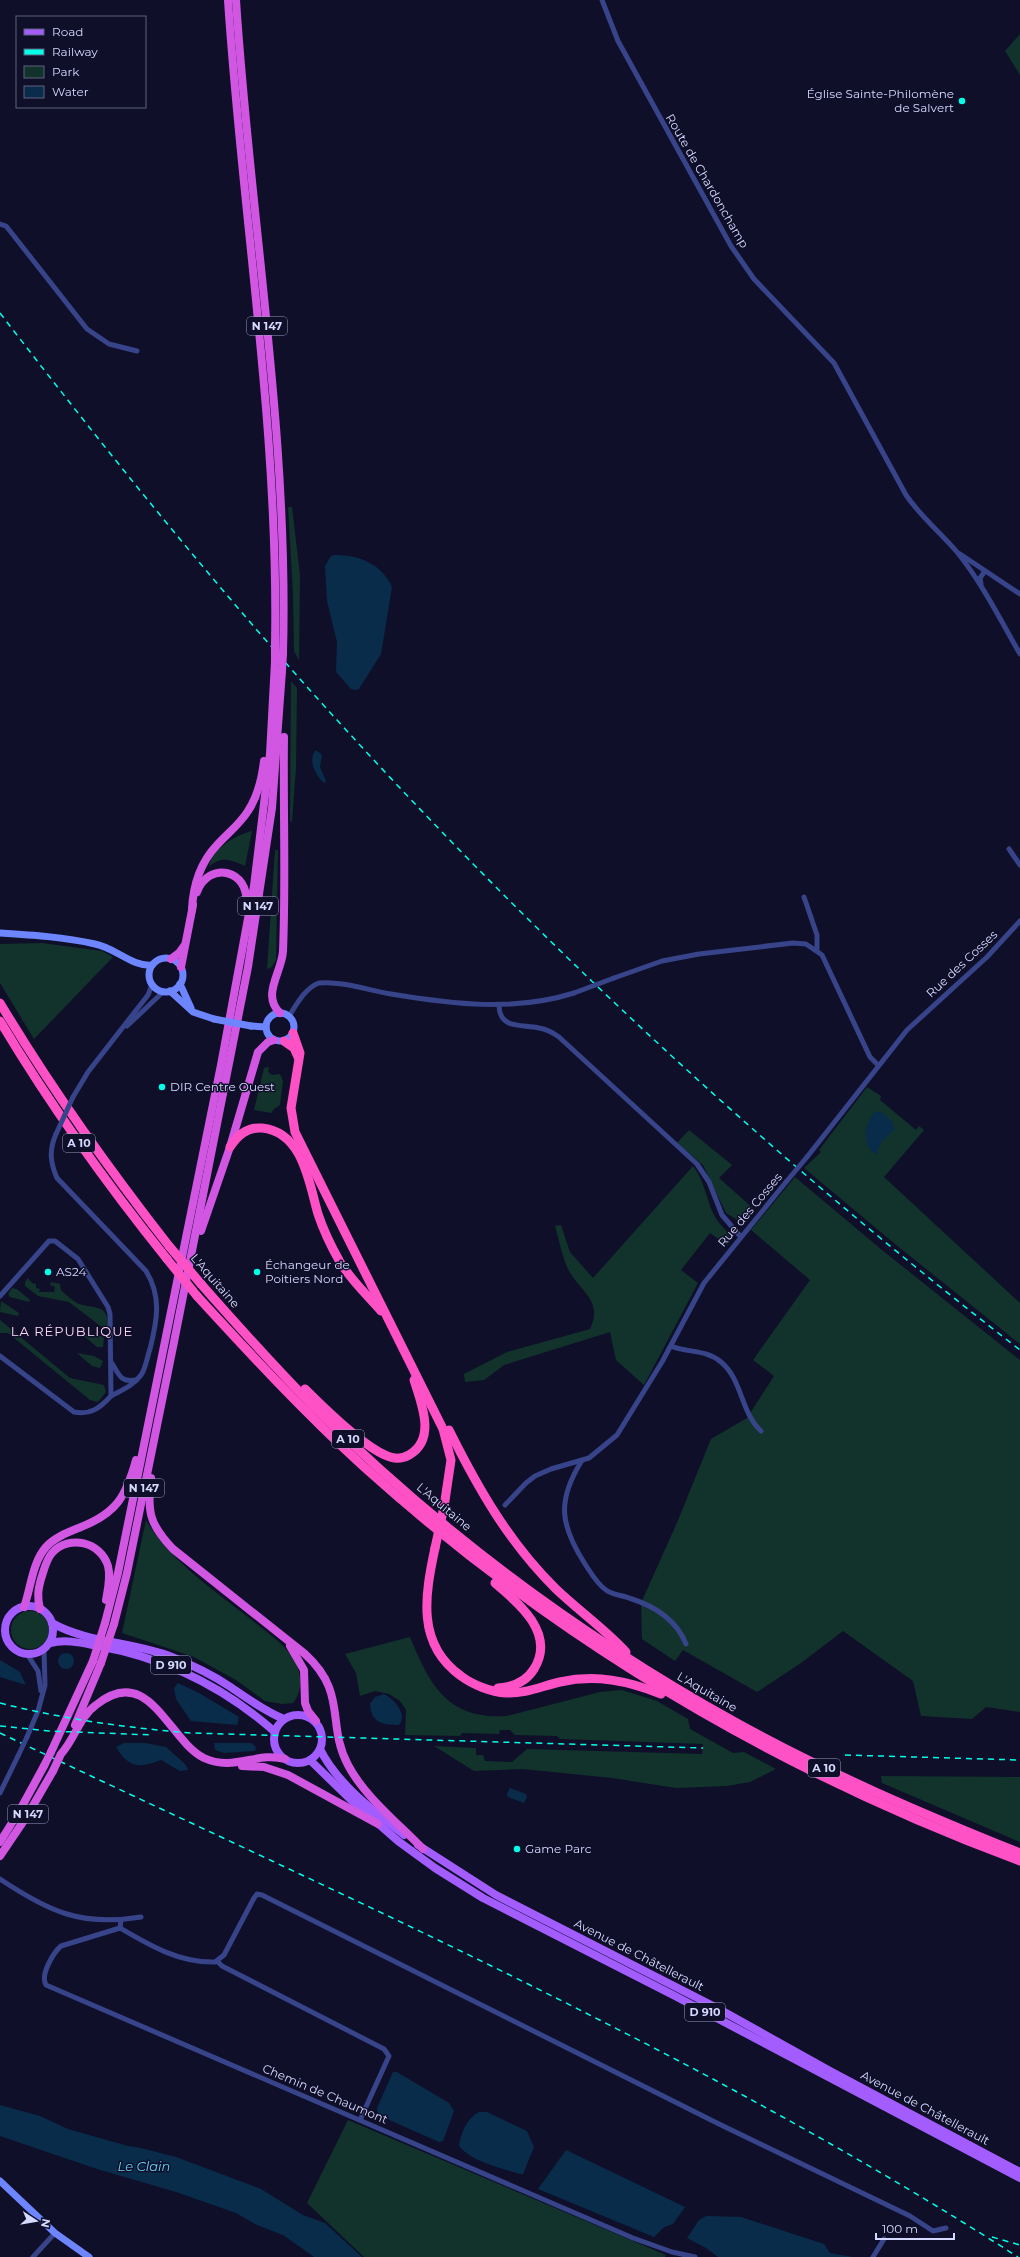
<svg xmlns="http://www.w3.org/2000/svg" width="1020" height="2257" font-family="Montserrat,sans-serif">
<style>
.green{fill:#11332b}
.water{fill:#082c49}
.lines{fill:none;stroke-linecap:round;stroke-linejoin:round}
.minor{stroke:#37448a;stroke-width:5}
.secondary{stroke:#6d86ff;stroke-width:7}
.primary{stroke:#a35dff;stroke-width:8}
.trunk{stroke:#d157e2;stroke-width:8}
.motorway{stroke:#ff51c6;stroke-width:9}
.rail{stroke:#02ffe7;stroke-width:1.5;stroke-dasharray:6 5;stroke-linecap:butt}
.minor-bridge{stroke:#37448a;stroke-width:5}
.secondary-bridge{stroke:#6d86ff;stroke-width:7}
.trunk-bridge{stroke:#d157e2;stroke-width:8}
.motorway-bridge{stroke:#ff51c6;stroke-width:9}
.poi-dot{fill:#02ffe7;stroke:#0f0f29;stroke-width:1.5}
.labels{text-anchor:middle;stroke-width:3;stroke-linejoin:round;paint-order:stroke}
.shield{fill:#0f0f29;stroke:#9a9cbf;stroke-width:1}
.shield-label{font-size:11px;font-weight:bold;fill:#d6d9ff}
.poi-label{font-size:12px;fill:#d6d9ff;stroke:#0f0f29;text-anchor:start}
.street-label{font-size:12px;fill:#d6d9ff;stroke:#0f0f29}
.neighbourhood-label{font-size:13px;letter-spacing:1px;fill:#ffd8f8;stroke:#0f0f29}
.water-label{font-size:13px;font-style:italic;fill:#64d5ff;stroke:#0f0f29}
</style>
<rect width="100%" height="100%" fill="#0f0f29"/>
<!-- green -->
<g class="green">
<path d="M 1020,34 L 1020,75 L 1005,51 Z"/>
<path d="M 288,507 L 292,507 L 300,575 L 299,660 L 294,651 L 293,594 Z"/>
<path d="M 291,681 L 297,688 L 296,768 L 292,822 L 290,821 Z"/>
<path d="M 252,831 L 245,866 C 232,860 220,855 209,867 C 212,849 235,835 252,831 Z"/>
<path d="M 275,850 L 278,850 L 276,960 L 272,967 L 267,969 Z"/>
<path d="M 42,943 L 102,951 L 113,957 L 34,1039 L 0,983 L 0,944 Z"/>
<path d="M 269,1067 L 268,1072 L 272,1075 L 280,1074 L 283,1081 L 280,1105 L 274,1109 L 271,1113 L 254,1110 L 264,1068 Z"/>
<path d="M 867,1087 L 881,1096 L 880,1100 L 916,1130 L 919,1126 L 924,1130 L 884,1177 L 1020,1303 L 1020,1344 L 895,1244 L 804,1168 L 821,1152 L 819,1150 Z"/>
<path d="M 689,1130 L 732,1165 L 719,1178 L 755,1210 L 744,1224 L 726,1213 L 703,1165 L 677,1143 Z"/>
<path d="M 693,1166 C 706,1183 707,1205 717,1220 C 722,1227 728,1231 732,1239 L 727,1245 L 710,1233 L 681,1270 L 698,1283 L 644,1385 L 616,1360 L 610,1332 L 504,1365 L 484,1380 L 465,1382 L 464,1374 L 507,1352 L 590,1329 C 604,1300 579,1291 568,1269 C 562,1256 559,1240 555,1226 L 561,1225 L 570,1252 L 593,1278 Z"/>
<path d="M 795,1177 L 882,1250 L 1020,1360 L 1020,1712 L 986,1707 L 972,1719 L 921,1716 L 913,1681 L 843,1631 L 801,1663 L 757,1692 L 683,1650 L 675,1661 L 642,1639 L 641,1603 L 676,1525 L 711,1439 L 747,1418 L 774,1376 L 753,1360 L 810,1280 L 751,1230 Z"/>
<path d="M 28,1278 L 32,1283 L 36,1284 L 36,1288 L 40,1289 L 39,1292 L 54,1292 L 55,1287 L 50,1285 L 51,1282 L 60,1284 L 61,1290 C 66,1295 73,1301 79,1304 C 96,1309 108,1304 108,1326 L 103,1328 L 69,1302 L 38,1296 L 25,1286 L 25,1282 Z"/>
<path d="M 12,1288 L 17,1289 L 30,1300 L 29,1302 L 10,1297 L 8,1294 Z"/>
<path d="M 1,1301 L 19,1313 L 18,1316 L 0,1312 Z"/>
<path d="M 0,1320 L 70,1378 L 104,1385 L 106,1392 L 98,1402 L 90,1400 L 8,1333 L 0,1333 Z"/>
<path d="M 80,1333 L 101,1336 L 104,1338 L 103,1347 L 97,1347 Z"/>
<path d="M 77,1353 L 94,1356 L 103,1361 L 100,1368 L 92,1366 Z"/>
<path d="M 146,1520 C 170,1561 215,1591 252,1620 C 266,1632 284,1643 294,1660 C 302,1673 303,1691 293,1703 L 282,1704 L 265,1701 L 236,1680 L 194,1657 L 122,1633 Z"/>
<circle cx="30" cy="1630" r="19"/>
<path d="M 410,1637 C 430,1686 448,1720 507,1716 L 600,1692 L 622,1690 L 657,1701 L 688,1719 L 690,1729 L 733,1753 L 744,1752 L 776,1769 L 750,1782 L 727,1786 L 676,1788 L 612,1778 L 523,1769 L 474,1771 L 434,1746 L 476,1748 L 476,1755 L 483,1755 L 485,1761 L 512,1762 L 527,1749 L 702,1754 L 703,1744 L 560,1739 L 557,1736 L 515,1735 L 510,1730 L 500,1730 L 499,1734 L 462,1733 L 460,1736 L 405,1735 L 406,1710 L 400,1701 L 389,1694 L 375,1691 L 360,1696 L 356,1673 L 345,1654 Z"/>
<path d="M 881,1776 L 1020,1777 L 1020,1842 L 882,1783 Z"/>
<path d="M 348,2120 L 666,2255 L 665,2257 L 364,2257 L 307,2203 Z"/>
</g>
<!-- water -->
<g class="water">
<path d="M 335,555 C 359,555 382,564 392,587 L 381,654 L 359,689 L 355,690 L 351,689 L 336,672 L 337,642 L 327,601 L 325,566 L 331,556 Z"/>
<path d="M 316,750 L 322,755 L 320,767 L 326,781 L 324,783 C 316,776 307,760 316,750 Z"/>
<path d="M 877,1111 C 885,1113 893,1121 895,1129 L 881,1142 L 876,1155 C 861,1145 864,1121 877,1111 Z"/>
<circle cx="66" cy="1661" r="8"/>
<path d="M 0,1660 L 20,1672 L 26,1685 L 0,1677 Z"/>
<path d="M 178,1683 L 199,1693 L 239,1717 L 237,1725 L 191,1721 L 176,1699 L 174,1688 Z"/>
<path d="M 384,1694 C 394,1699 408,1714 399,1725 C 381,1725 371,1722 370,1704 L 375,1697 Z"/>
<path d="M 124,1743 L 145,1743 L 166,1747 L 186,1765 L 188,1770 L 180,1771 L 161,1760 C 140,1768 129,1769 116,1747 Z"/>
<path d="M 214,1743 L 251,1743 L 256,1747 L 255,1751 L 224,1753 L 215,1750 Z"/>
<path d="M 510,1788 L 526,1794 L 527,1797 L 524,1803 L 508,1797 L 507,1794 Z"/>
<path d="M 393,2072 L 397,2072 L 449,2103 L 454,2111 L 443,2141 L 439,2142 L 378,2115 L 377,2108 Z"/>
<path d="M 0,2105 L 40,2116 L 68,2129 L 128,2146 L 141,2148 L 176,2157 L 261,2189 L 303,2215 L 325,2223 L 362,2257 L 314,2257 L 283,2235 L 257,2225 L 236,2213 L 176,2192 L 97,2169 L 0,2136 Z"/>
<path d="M 479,2112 L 487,2112 L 527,2131 L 534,2147 L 523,2174 L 520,2174 C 501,2168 472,2162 459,2146 C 461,2132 467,2118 479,2112 Z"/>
<path d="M 566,2150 L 685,2207 L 673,2224 L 664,2227 L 654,2237 L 538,2189 Z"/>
<path d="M 706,2216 L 741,2217 L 824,2244 L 830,2253 L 853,2257 L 718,2257 L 706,2248 L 687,2238 L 699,2220 Z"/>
</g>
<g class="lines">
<!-- minor -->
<g class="minor">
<path d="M 602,0 L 618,41 L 731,246 L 754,279 L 834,363 L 906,495 C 920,516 940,532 957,552 C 982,583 1000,619 1020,654"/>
<path d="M 0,224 L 6,226 L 10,231 L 87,329 L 109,344 L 137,351"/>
<path d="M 960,554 L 1020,594"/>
<path d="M 981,584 L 980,578 L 985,571"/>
<path d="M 1009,849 L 1020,865"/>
<path d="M 804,897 L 817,935 L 817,950"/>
<path d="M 614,978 L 662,961 L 699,954 L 793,943 L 806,944 L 822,955 L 870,1057 L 878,1065"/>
<path d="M 499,1006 C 500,1030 523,1024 539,1028 C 546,1029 552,1032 559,1037 L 697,1164 L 709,1182 L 722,1215 L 740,1236"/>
<path d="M 289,1016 C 297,1004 305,988 319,983 C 342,981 368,990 391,994 C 452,1004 514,1012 574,993"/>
<path d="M 127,1026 L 163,992"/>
<path d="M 73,1097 L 88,1072 L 148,995 L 152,985"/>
<path d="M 56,1134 C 49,1150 50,1162 57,1178 L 146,1271 C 162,1297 157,1321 150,1349 C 147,1357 146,1368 141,1375 C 133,1386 122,1390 111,1396"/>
<path d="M 807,1157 L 907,1030 L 987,957 L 1020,921"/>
<path d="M 0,1296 L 49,1241 L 55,1241 L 78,1259 L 108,1307 L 110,1314 L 111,1396 C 100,1408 91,1415 74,1412 L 0,1356"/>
<path d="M 671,1346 C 687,1353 706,1349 721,1362 C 742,1379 741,1413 761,1431"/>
<path d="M 111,1362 C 119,1373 119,1383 136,1380"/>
<path d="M 581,1462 C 557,1501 560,1525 585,1564 C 591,1573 597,1584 606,1590 C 613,1595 621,1595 629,1598 C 655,1606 676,1619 686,1644"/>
<path d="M 505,1505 L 526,1483 L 535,1476 L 551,1469 L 589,1458 L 617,1435 L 662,1362 L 704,1283 L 786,1182"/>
<path d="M 27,1654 L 38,1671 L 41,1691"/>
<path d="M 27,1737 L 38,1711 L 45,1685 L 44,1650"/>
<path d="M 0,1793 L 18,1756"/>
<path d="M 0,1879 C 48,1911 81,1927 141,1917"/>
<path d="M 121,1920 L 120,1928 C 149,1945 179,1963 215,1962 L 224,1955 L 254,1898 L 257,1894 L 262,1895 L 719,2124 L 910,2216 L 933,2231 L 946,2228"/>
<path d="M 120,1928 L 61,1946 C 53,1953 40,1975 46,1985 L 633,2238 L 672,2252 L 695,2257"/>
<path d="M 218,1962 L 222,1966 L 384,2049 L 389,2056 L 360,2120"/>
<path d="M 33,2257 L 55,2233"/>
<path d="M 873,2257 L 884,2239"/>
</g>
<!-- secondary -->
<g class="secondary">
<path d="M 0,933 C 32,935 64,937 95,944 C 116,948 132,967 152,965"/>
<circle cx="166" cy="975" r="17"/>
<path d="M 180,984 L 191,1008"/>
<path d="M 170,991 L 193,1012 L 214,1019"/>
<circle cx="280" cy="1027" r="14"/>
<path d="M 251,1026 L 266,1027"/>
<path d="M 0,2181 L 55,2233 L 89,2257"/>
</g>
<!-- primary -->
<g class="primary">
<circle cx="29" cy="1630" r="24"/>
<path d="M 52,1623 C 87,1643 134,1642 172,1657 C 192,1665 211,1674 229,1686 C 247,1698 264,1711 284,1719"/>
<path d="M 50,1643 C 66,1639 82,1643 98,1646 C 166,1658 223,1686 275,1732"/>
<circle cx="298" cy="1739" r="24"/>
<path d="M 320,1749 C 337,1784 374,1811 404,1835"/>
<path d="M 310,1760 L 350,1799 L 398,1841 L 435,1868 L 483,1898 L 675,1996 L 1020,2178"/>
<path d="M 418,1845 L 496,1895 L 717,2008 L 830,2071 L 1020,2172"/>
</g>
<!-- trunk -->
<g class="trunk">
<path d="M 228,0 C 242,215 279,429 275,645"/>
<path d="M 236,0 C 250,218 289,434 283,653"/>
<path d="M 197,892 C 209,860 250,870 246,904"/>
<path d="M 192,910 C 193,885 200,863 217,845 C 228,833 240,824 248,811 C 258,796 262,778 264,761"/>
<path d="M 171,959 L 179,953 L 184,946"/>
<path d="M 181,967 L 193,905"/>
<path d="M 280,1013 C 261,995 282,972 283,951 C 286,879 283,808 284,737"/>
<path d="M 201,1231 L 230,1147 L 258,1052 L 268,1042 L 274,1040"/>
<path d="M 151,1478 C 147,1511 149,1524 173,1549 L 305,1654 C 348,1693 326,1724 348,1765 C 364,1796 399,1824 423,1849"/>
<path d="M 24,1607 C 31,1588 32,1563 46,1547 C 55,1537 69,1532 81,1527 C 117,1513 126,1496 136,1460"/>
<path d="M 40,1609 C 37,1597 38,1590 41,1579 C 44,1570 46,1560 52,1553 C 69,1534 101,1542 108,1566 C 111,1577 108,1589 106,1600"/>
<path d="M 105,1623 L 118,1573 L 221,1065 L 254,886 L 270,754 L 275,662"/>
<path d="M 114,1624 L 127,1573 L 174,1342 L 248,967 L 272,808 L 282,671"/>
<path d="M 290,1646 L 304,1670 L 305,1703 L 308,1711 L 316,1721"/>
<path d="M 75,1725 L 101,1663"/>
<path d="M 51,1752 L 93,1661"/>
<path d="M 61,1754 C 75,1739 79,1717 96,1705 C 149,1662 168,1740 204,1758 C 234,1772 257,1751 285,1759"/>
<path d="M 242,1766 L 264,1767 L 288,1775 L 378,1824"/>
<path d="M 0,1842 L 20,1810 L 44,1766"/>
<path d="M 0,1856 L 27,1816 L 53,1771"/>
</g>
<!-- motorway -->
<g class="motorway">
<path d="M 0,1003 C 51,1088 108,1168 169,1246"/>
<path d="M 0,1021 C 50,1105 106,1183 167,1259"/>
<path d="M 293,1033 L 300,1053 L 291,1108 L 295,1132 L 443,1429 L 451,1460 L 444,1507"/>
<path d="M 284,1041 L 294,1048 L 298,1057"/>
<path d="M 230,1147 C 238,1135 247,1127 262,1128 C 303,1132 309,1183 318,1214 C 323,1229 332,1248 340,1262 C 351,1280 367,1295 381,1311"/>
<path d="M 201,1284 C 237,1325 275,1367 314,1407 C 438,1530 582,1637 735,1722 C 827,1773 923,1814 1020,1853"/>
<path d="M 197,1296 C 251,1355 305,1413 364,1467 C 556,1640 778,1771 1020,1861"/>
<path d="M 305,1389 C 324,1408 362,1445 385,1455 C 393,1459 402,1459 409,1455 C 437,1439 421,1403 414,1380"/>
<path d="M 449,1430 C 478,1488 509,1543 556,1589 C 579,1611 605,1629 626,1652"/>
<path d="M 435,1548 C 425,1595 416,1644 461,1676 C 473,1685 491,1692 506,1693 C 525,1694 542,1686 560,1682 C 596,1674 628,1681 661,1694"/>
<path d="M 495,1583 C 519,1603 556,1634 534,1669 C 526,1682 513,1687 498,1688"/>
</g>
<!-- rail -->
<g class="rail">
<path d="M 0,313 C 94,435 190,555 292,670 C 513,919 757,1146 1020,1350"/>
<path d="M 0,1703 C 63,1719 127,1728 192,1733 L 703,1748"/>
<path d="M 0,1726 L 49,1731 L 153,1735"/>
<path d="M 0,1733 C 345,1897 696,2050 1018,2257"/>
<path d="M 845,1755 L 1020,1760"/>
<path d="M 992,2237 L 1020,2245"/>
</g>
<!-- minor-bridge -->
<g class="minor-bridge">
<path d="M 574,993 L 614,978"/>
<path d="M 56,1134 L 73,1097"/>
<path d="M 786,1182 L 807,1157"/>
<path d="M 18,1756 L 27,1737"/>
</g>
<!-- secondary-bridge -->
<path class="secondary-bridge" d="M 214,1019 L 251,1026"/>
<!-- trunk-bridge -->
<g class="trunk-bridge">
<path d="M 275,662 L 275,645"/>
<path d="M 282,671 L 283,653"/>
<path d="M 93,1661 L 105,1623"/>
<path d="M 101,1663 L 114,1624"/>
<path d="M 44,1766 L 51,1752"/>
<path d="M 53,1771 L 60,1756"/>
</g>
<!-- motorway-bridge -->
<g class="motorway-bridge">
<path d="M 169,1246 L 201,1284"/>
<path d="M 167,1259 L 197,1296"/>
<path d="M 435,1548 L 444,1507"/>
</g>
</g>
<!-- markers -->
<g class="poi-dot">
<circle cx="962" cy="101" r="4"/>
<circle cx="162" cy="1087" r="4"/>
<circle cx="48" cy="1272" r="4"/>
<circle cx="257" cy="1272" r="4"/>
<circle cx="517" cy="1849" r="4"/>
</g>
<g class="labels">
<!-- shield labels -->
<g class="shield">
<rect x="247" y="317" width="40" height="18" rx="3"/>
<rect x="238" y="897" width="40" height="18" rx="3"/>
<rect x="63" y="1134" width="32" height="18" rx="3"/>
<rect x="332" y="1430" width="32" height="18" rx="3"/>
<rect x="124" y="1479" width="40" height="18" rx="3"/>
<rect x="151" y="1656" width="40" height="18" rx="3"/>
<rect x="808" y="1759" width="32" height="18" rx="3"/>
<rect x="8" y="1805" width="40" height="18" rx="3"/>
<rect x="685" y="2003" width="40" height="18" rx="3"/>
</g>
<g class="shield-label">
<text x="267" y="330">N 147</text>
<text x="258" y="910">N 147</text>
<text x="79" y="1147">A 10</text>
<text x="348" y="1443">A 10</text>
<text x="144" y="1492">N 147</text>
<text x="171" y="1669">D 910</text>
<text x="824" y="1772">A 10</text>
<text x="28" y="1818">N 147</text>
<text x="705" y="2016">D 910</text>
</g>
<!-- poi labels -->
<g class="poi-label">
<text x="954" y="98" text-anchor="end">Église Sainte-Philomène<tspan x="954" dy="14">de Salvert</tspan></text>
<text x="170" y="1091">DIR Centre Ouest</text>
<text x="265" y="1269">Échangeur de<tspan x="265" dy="14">Poitiers Nord</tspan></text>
<text x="56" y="1276">AS24</text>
<text x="525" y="1853">Game Parc</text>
</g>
<!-- street labels -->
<g class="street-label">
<text transform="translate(707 181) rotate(60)" y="4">Route de Chardonchamp</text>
<text transform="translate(962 964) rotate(-43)" y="4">Rue des Cosses</text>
<text transform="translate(750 1210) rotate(-50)" y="4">Rue des Cosses</text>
<text transform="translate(215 1281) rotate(49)" y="4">L'Aquitaine</text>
<text transform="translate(444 1507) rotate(40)" y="4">L'Aquitaine</text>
<text transform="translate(707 1692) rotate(30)" y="4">L'Aquitaine</text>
<text transform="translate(639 1955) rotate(27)" y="4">Avenue de Châtellerault</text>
<text transform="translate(325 2094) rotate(23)" y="4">Chemin de Chaumont</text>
<text transform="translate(925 2108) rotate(28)" y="4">Avenue de Châtellerault</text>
</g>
<!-- neighbourhood labels -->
<g class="neighbourhood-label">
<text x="72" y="1336">LA RÉPUBLIQUE</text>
</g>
<!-- water labels -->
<g class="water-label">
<text x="144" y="2171">Le Clain</text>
</g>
</g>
<!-- legend -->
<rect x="16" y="16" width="130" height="92" fill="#0f0f29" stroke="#5f607f"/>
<rect x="24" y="29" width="20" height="6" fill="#a35dff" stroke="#5f607f"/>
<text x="52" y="36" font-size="12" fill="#d6d9ff">Road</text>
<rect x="24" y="49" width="20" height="6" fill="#02ffe7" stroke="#5f607f"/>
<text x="52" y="56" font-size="12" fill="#d6d9ff">Railway</text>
<rect x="24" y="66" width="20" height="12" fill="#11332b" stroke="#5f607f"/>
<text x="52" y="76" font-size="12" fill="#d6d9ff">Park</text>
<rect x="24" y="86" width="20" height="12" fill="#082c49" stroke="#5f607f"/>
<text x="52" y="96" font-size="12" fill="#d6d9ff">Water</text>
<!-- north arrow -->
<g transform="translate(36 2221) rotate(102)" stroke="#0f0f29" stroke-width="3" paint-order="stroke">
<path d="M0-3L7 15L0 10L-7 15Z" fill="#d6d9ff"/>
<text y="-6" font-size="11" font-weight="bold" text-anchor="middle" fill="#d6d9ff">N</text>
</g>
<!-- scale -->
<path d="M876 2233v6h78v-6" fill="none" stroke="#d6d9ff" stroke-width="2"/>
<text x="882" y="2233" font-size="12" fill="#d6d9ff" stroke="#0f0f29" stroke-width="3" paint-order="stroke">100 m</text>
</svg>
